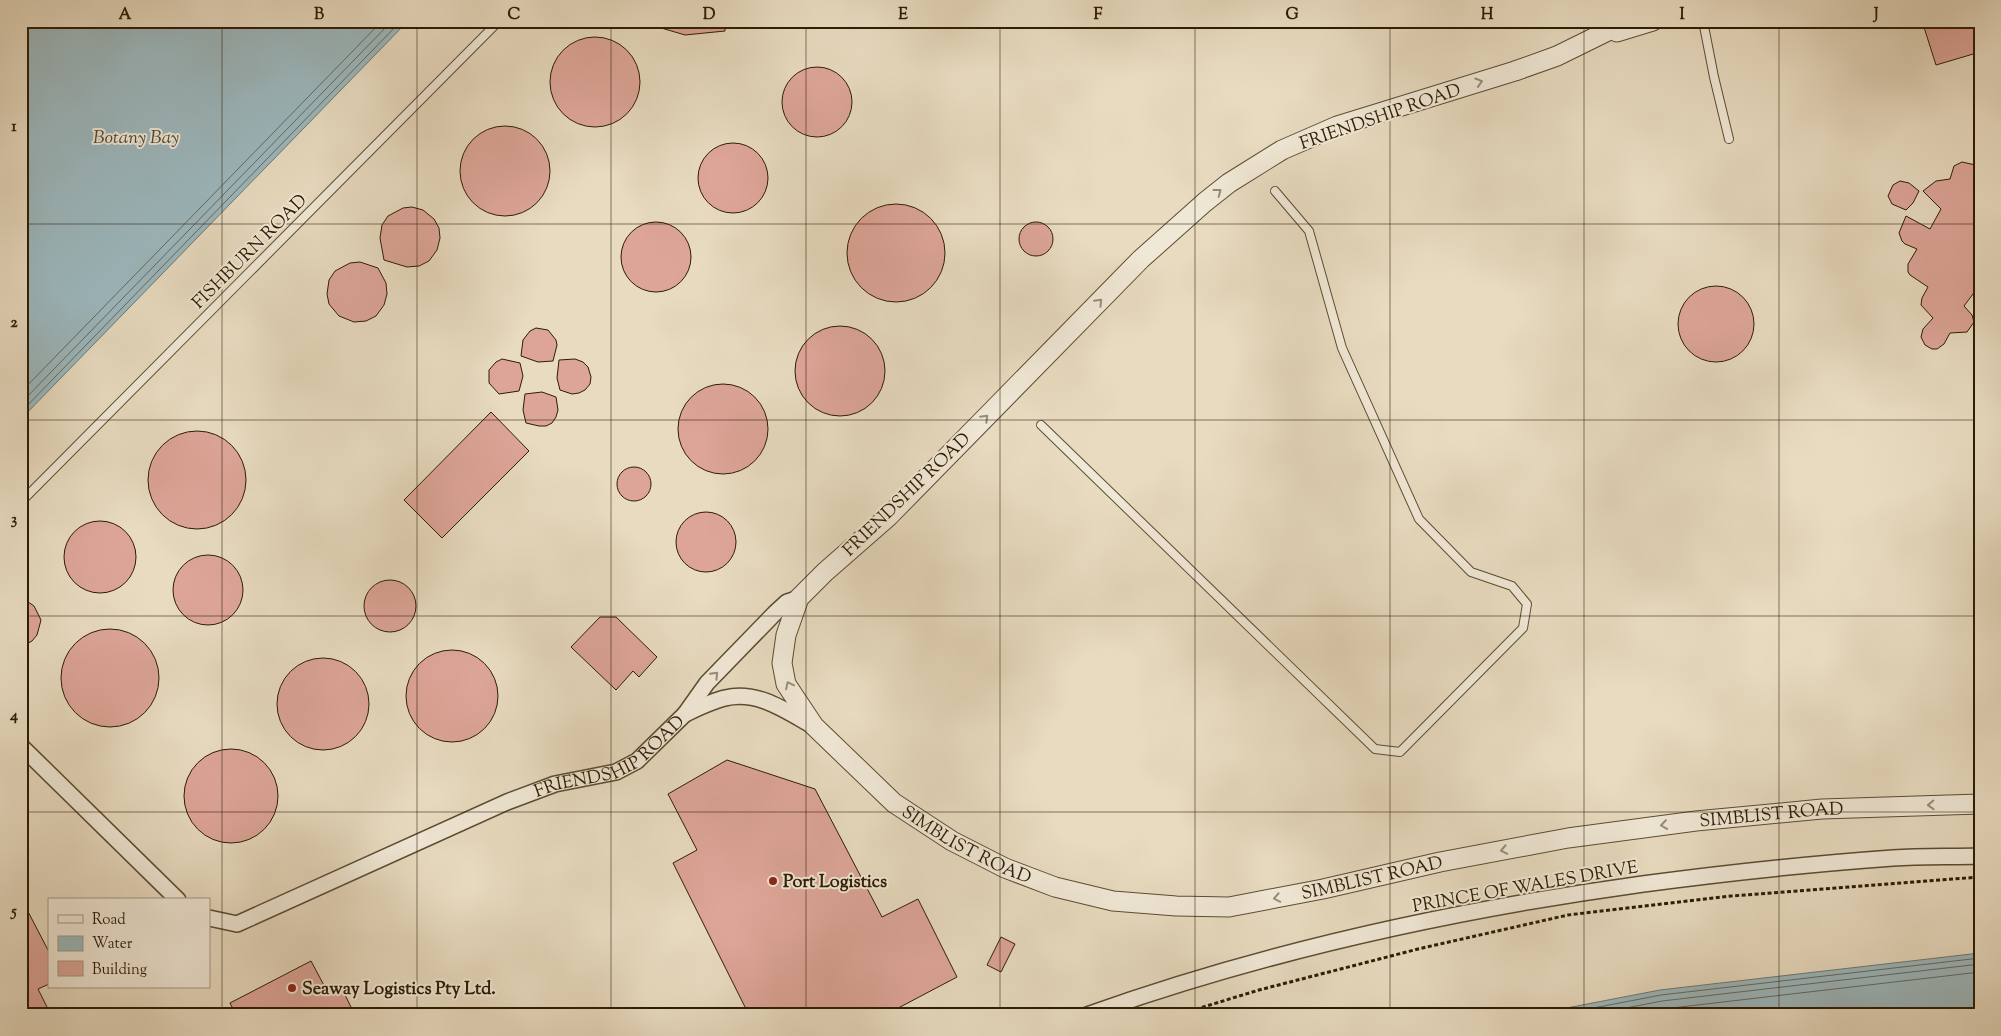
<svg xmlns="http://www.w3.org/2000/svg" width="2001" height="1036" font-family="'Sorts Mill Goudy',serif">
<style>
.water{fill:#9cb8be;stroke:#707a73}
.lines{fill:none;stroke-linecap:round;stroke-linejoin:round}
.shore{stroke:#646a60;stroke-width:1}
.building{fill:#dda598;stroke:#2d1c03}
.service-casing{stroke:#5c4c32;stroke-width:10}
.minor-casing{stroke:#5c4c32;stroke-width:18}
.tertiary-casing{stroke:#5c4c32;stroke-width:21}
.path{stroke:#2d1c03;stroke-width:3;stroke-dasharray:4 2.5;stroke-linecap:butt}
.service{stroke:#f0e8d6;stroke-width:8}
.minor{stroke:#f0e8d6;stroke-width:15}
.tertiary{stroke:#f0e8d6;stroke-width:19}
.oneway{stroke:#988c77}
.grid{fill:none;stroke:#2d1c03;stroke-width:1;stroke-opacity:0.55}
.poi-dot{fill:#8f2418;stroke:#f0e8d6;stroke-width:2}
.labels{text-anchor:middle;stroke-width:4;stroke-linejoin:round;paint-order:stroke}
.street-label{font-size:18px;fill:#2d1c03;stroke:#f0e8d6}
.poi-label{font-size:18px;font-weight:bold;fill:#2d1c03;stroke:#f0e8d6;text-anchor:start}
.water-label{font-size:19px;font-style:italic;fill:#4e4b3b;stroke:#f0e8d6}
.neatline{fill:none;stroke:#2d1c03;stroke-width:2}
.grid-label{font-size:16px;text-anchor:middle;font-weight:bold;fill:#2d1c03}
</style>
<rect width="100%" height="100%" fill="#e8dbc0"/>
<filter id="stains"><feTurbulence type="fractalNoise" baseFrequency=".004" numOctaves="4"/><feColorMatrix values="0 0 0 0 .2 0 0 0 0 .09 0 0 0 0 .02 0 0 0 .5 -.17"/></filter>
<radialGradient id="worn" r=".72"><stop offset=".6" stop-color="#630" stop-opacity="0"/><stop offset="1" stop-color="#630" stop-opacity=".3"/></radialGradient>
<!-- water -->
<g class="water">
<path d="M 21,21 L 408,21 L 21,419 Z"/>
<path d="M 1980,953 L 1980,1015 L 1530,1015 L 1660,990 Z"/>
</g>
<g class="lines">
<!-- shore -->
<g class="shore">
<path d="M 21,392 L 382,21"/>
<path d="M 21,403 L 392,21"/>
<path d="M 21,412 L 401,21"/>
<path d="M 1557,1015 L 1661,995 L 1980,958"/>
<path d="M 1590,1015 L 1662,1001 L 1980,964"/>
<path d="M 1631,1015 L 1663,1009 L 1980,972"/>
</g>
</g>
<!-- building -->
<g class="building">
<path d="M 652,21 L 725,21 L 725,31 L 685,35 L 651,25 Z"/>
<path d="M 1922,21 L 1980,21 L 1980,52 L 1936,65 Z"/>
<circle cx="595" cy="82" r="45"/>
<circle cx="817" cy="102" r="35"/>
<circle cx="505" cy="171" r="45"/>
<circle cx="733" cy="178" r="35"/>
<path d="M 1962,162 L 1980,166 L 1980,278 L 1973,294 L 1964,306 L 1972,315 L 1974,322 L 1967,332 L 1950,333 L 1944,344 L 1937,349 L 1932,349 L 1925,345 L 1921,337 L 1923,329 L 1933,318 L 1921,305 L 1922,298 L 1928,287 L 1910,275 L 1908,272 L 1908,264 L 1917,249 L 1905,244 L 1902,241 L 1899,233 L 1906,216 L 1930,229 L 1941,209 L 1923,191 L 1936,181 L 1950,179 L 1954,166 Z"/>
<path d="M 1900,181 L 1909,183 L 1919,191 L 1913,203 L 1906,210 L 1892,204 L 1888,196 L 1893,185 Z"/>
<circle cx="896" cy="253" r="49"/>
<path d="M 412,207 L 423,210 L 434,219 L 439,228 L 440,238 L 437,250 L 429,261 L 419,266 L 407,267 L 384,260 L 380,238 L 382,225 L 388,216 L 403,208 Z"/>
<circle cx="656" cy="257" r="35"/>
<circle cx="1036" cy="239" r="17"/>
<path d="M 360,262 L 378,268 L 386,283 L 387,294 L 384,305 L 376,316 L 366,321 L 354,322 L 339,316 L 329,304 L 327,294 L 329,280 L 335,271 L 350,263 Z"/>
<circle cx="1716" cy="324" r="38"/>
<circle cx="840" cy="371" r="45"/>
<path d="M 536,328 L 548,330 L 556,340 L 557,345 L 553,361 L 538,362 L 521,356 L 523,340 L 530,331 Z"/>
<path d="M 502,359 L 520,363 L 523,376 L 519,391 L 499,394 L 489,383 L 489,370 L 496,362 Z"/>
<path d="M 575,359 L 583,362 L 588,367 L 591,377 L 590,384 L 585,390 L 579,393 L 572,394 L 560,390 L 557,378 L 559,360 Z"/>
<circle cx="723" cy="429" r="45"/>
<path d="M 542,392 L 556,397 L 558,410 L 556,417 L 552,423 L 546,426 L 539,426 L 526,423 L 523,410 L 525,394 Z"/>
<path d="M 491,412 L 529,451 L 442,538 L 404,500 Z"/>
<circle cx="197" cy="480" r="49"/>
<circle cx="634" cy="484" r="17"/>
<circle cx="706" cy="542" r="30"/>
<circle cx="100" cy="557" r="36"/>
<circle cx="208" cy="590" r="35"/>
<circle cx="390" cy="606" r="26"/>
<path d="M 21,597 L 34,606 L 41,620 L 37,635 L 32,641 L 21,647 Z"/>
<path d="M 600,617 L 616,617 L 657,657 L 639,677 L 633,671 L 616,690 L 571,647 Z"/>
<circle cx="110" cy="678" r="49"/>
<circle cx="452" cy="696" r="46"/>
<circle cx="323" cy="704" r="46"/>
<circle cx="231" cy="796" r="47"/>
<path d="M 727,760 L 815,789 L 882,917 L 918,899 L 957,977 L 885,1015 L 749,1015 L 673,863 L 697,850 L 668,794 Z"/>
<path d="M 21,898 L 49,952 L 49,984 L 38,989 L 51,1015 L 21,1015 Z"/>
<path d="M 1001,937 L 1015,944 L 1001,972 L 987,965 Z"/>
<path d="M 311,961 L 327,991 L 340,985 L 355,1015 L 236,1015 L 230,1003 Z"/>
</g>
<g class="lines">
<defs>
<g id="service">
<path d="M 1703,21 L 1714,77 L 1729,139"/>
<path d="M 1041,425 L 1375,749 L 1400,752 L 1523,628 L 1527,604 L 1512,586 L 1471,572 L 1419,519 L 1342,348 L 1309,231 L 1275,191"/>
<path d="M 21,502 L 499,21"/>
</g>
<g id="minor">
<path d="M 685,714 C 698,708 712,701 725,698 C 758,690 786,711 813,726"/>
<path d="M 21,746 L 178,900"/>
<path id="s1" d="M 209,918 L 237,924 L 507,802 L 555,784 L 616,772 L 637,761 L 685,714 L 707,683 L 775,613 L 787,602 L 799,598"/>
<path d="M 1087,1015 C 1266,951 1454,910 1643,884 C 1726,873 1809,864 1893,858 C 1922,856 1951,857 1980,856"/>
</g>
<g id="tertiary">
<path id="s2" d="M 1628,21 L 1557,56 L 1515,71 L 1337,126 L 1282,150 L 1229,183 L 1205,202 L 1141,259 L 889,516 L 825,572 L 799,598 L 786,635 L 782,663 L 786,684 L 814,726 L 894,803 L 952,841 L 1005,868 L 1055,887 L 1113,901 L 1176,906 L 1229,907 L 1323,889 L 1440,862 L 1568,838 L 1696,821 L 1822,809 L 1980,804"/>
<path d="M 1617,32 L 1653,21"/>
</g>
</defs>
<!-- service casing -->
<use href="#service" class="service-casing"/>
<!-- minor casing -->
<use href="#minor" class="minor-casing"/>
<!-- tertiary casing -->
<use href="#tertiary" class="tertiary-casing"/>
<!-- path -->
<path class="path" d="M 1177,1015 L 1259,990 L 1418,949 L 1568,915 L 1731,896 L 1980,877"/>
<!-- service -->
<use href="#service" class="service"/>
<!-- minor -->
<use href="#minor" class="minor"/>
<!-- tertiary -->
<use href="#tertiary" class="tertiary"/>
</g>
<!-- one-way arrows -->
<defs><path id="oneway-chevron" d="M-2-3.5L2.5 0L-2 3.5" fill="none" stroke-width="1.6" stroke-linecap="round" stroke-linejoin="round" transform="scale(1.25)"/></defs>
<g class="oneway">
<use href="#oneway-chevron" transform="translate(1479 82) rotate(-17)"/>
<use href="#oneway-chevron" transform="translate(1218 192) rotate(-37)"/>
<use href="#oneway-chevron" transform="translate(1099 302) rotate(-46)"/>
<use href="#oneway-chevron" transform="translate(985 418) rotate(-45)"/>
<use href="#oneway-chevron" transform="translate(715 675) rotate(-46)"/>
<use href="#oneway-chevron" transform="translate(789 685) rotate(-116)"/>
<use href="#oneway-chevron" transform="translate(1931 805) rotate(178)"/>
<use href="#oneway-chevron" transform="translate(1664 825) rotate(172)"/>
<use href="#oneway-chevron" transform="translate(1504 850) rotate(169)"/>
<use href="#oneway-chevron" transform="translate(1277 898) rotate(169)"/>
</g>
<!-- grid -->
<path class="grid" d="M 222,21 L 222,1015M 417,21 L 417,1015M 611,21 L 611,1015M 806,21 L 806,1015M 1000,21 L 1000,1015M 1195,21 L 1195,1015M 1390,21 L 1390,1015M 1584,21 L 1584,1015M 1779,21 L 1779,1015M 21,224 L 1980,224M 21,420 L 1980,420M 21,616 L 1980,616M 21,812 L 1980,812"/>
<!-- markers -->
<g class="poi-dot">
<circle cx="773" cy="881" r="5"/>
<circle cx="292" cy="988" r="5"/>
</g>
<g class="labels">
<!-- street labels -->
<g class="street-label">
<text transform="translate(1380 116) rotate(-19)" y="6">FRIENDSHIP ROAD</text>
<text transform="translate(249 251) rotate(-45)" y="6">FISHBURN ROAD</text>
<text transform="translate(906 494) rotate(-44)" y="6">FRIENDSHIP ROAD</text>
<text dy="6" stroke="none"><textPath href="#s1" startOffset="439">FRIENDSHIP ROAD</textPath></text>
<text dy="6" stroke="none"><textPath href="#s2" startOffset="2190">SIMBLIST ROAD</textPath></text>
<text dy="6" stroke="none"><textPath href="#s2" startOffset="1365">SIMBLIST ROAD</textPath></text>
<text dy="6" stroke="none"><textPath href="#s2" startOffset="1785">SIMBLIST ROAD</textPath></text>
<text transform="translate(1525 886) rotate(-10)" y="6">PRINCE OF WALES DRIVE</text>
</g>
<!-- poi labels -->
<g class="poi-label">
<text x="783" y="887">Port Logistics</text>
<text x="302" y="994">Seaway Logistics Pty Ltd.</text>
</g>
<!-- water labels -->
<g class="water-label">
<text x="136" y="143">Botany Bay</text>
</g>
</g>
<!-- margin -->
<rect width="2001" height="1036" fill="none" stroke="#e8dbc0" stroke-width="55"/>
<!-- legend -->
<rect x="48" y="898" width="162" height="90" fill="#f0e8d6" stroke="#a29682"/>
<rect x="58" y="915" width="25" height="8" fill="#f0e8d6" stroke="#a29682"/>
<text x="92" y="924" font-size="15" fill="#2d1c03">Road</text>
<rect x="58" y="936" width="25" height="15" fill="#9cb8be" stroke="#a29682"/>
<text x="92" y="948" font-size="15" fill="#2d1c03">Water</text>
<rect x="58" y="961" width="25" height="15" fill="#dda598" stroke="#a29682"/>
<text x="92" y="974" font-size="15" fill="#2d1c03">Building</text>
<rect x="28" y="28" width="1946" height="980" class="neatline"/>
<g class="grid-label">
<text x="125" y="19">A</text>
<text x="319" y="19">B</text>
<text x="514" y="19">C</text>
<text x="709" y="19">D</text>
<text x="903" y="19">E</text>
<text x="1098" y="19">F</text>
<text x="1292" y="19">G</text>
<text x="1487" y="19">H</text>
<text x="1682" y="19">I</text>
<text x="1876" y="19">J</text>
<text x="14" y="131">1</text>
<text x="14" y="327">2</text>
<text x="14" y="524">3</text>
<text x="14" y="720">4</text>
<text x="14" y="916">5</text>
</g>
<rect width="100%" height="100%" filter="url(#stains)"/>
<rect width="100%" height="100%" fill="url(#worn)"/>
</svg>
